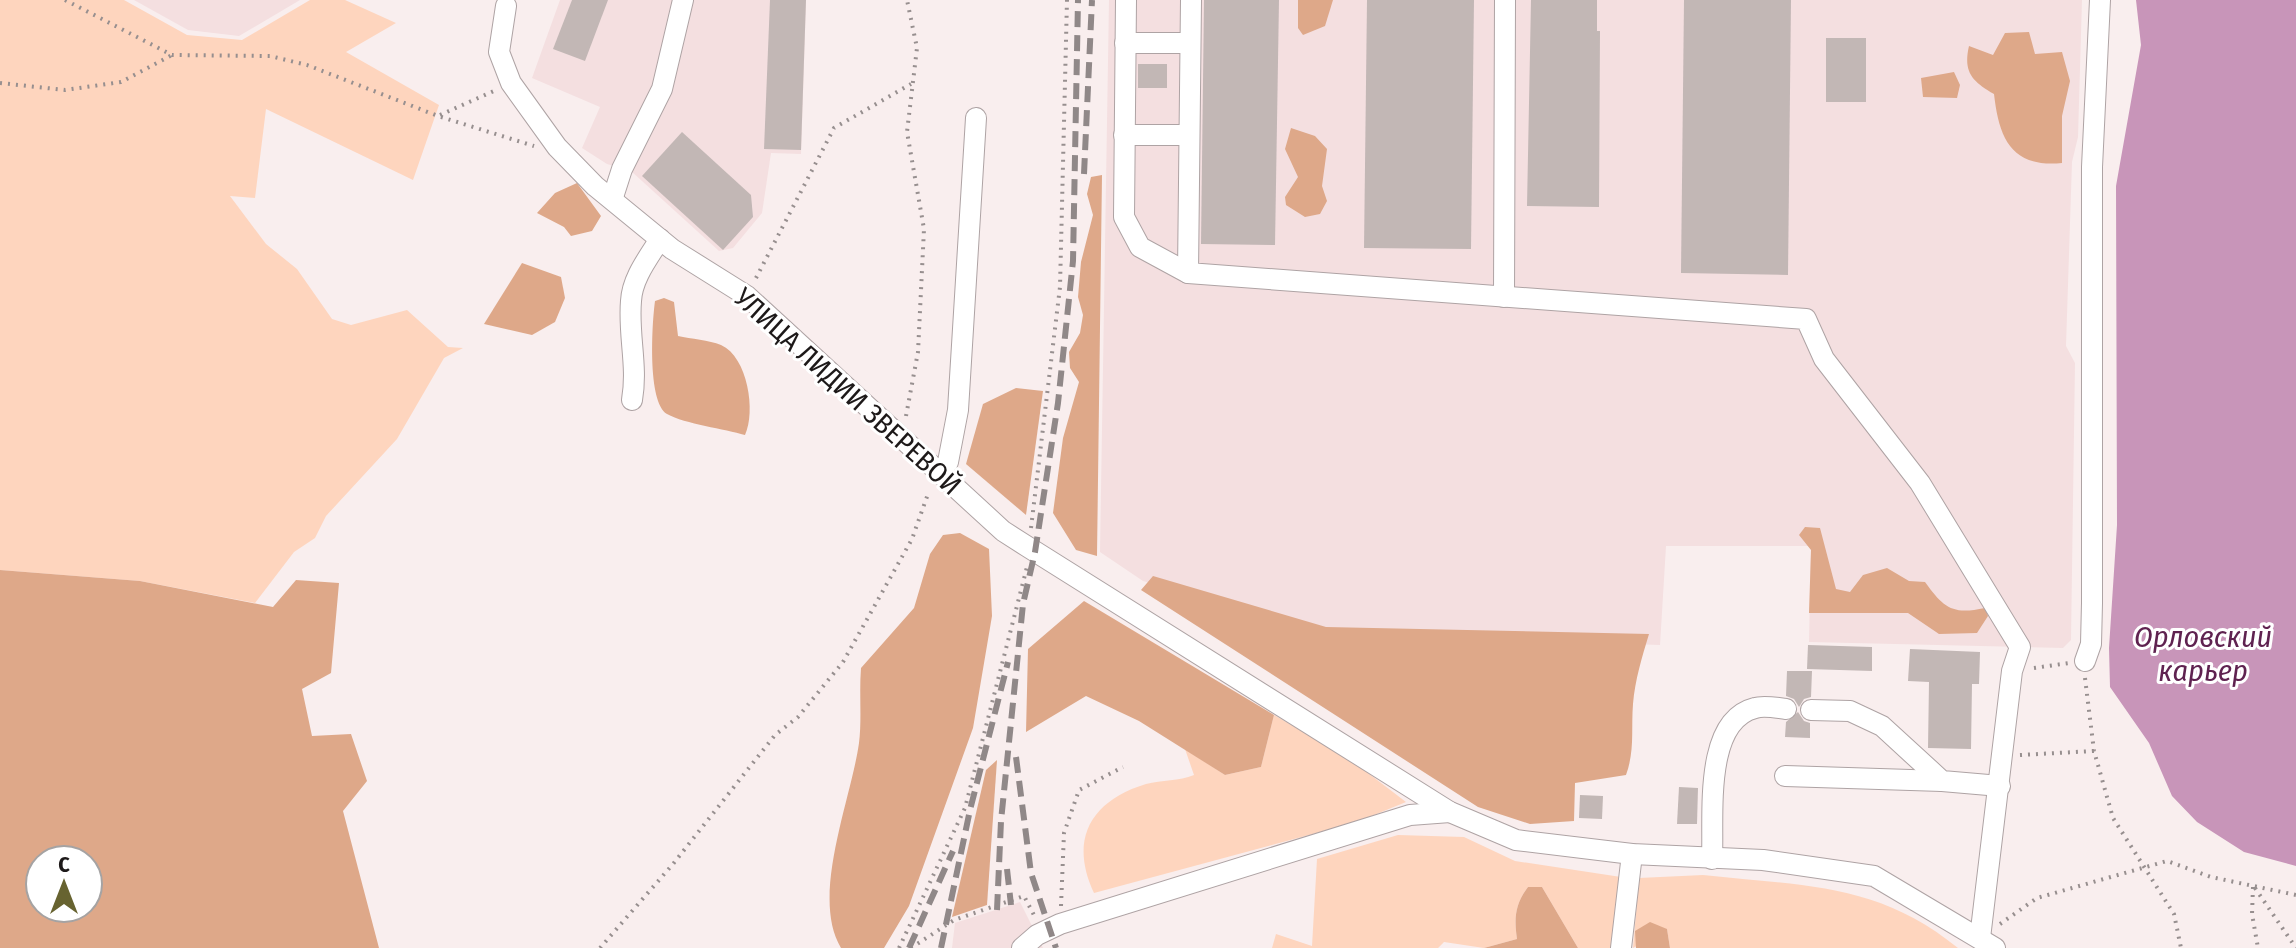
<svg xmlns="http://www.w3.org/2000/svg" width="2296" height="948" font-family="'Fira Sans Condensed',sans-serif">
<style>
.built{fill:#f4dfe0}
.green{fill:#fed5be}
.forest{fill:#dea889;fill-rule:evenodd}
.water{fill:#c895b9}
.building{fill:#c2b7b5}
.lines{fill:none;stroke-linecap:round;stroke-linejoin:round}
.minor-casing{stroke:#aea3a4;stroke-width:22}
.path{stroke:#978f8f;stroke-width:4;stroke-dasharray:2 6;stroke-linecap:butt}
.minor{stroke:#fff;stroke-width:20}
.rail{stroke:#908888;stroke-width:6;stroke-dasharray:16 8;stroke-linecap:butt}
.labels{text-anchor:middle;stroke-width:6;stroke-linejoin:round;paint-order:stroke}
.street-label{font-size:28px;fill:#1d1919;stroke:#fff}
.water-label{font-size:30px;font-style:italic;fill:#5f2250;stroke:#fff}
</style>
<rect width="100%" height="100%" fill="#f9eeee"/>
<!-- built -->
<g class="built">
<path d="M 134,0 L 300,0 L 239,36 L 188,30 Z"/>
<path d="M 560,0 L 806,0 L 801,154 L 771,153 L 762,213 L 733,248 L 719,251 L 631,171 L 607,164 L 582,148 L 600,107 L 532,78 Z"/>
<path d="M 1109,0 L 2082,0 L 2078,137 L 2072,162 L 2066,346 L 2075,363 L 2071,640 L 2063,648 L 1809,642 L 1811,546 L 1666,546 L 1660,645 L 1321,634 L 1143,581 L 1100,552 Z"/>
<path d="M 1020,902 L 1043,948 L 952,948 L 955,923 Z"/>
</g>
<!-- green -->
<g class="green">
<path d="M 0,0 L 124,0 L 187,35 L 242,40 L 310,0 L 345,0 L 396,23 L 346,52 L 439,105 L 413,180 L 266,109 L 255,198 L 230,196 L 266,244 L 297,269 L 332,319 L 351,325 L 407,310 L 448,347 L 463,348 L 444,358 L 397,439 L 326,516 L 315,538 L 294,552 L 255,603 L 140,581 L 0,570 Z"/>
<path d="M 1274,715 L 1347,757 L 1406,802 L 1357,822 L 1094,893 C 1069,840 1090,801 1146,784 C 1162,780 1179,781 1194,775 L 1185,749 L 1225,775 L 1261,767 Z"/>
<path d="M 1398,835 L 1464,837 L 1515,861 L 1621,877 L 1614,948 L 1578,948 L 1542,887 L 1528,887 C 1515,904 1514,918 1517,939 L 1484,948 L 1444,942 L 1438,948 L 1272,948 L 1276,934 L 1312,946 L 1317,859 Z"/>
<path d="M 1703,875 C 1802,886 1877,882 1958,948 L 1670,948 L 1667,929 L 1633,948 L 1639,878 Z"/>
</g>
<!-- forest -->
<g class="forest">
<path d="M 1298,0 L 1333,0 L 1325,26 L 1303,35 L 1298,28 Z"/>
<path d="M 2029,32 L 2035,54 L 2062,52 L 2070,81 L 2062,116 L 2062,163 C 2011,168 1999,138 1994,94 C 1972,81 1963,72 1969,46 L 1993,55 L 2005,33 Z"/>
<path d="M 1954,72 L 1960,85 L 1957,98 L 1923,97 L 1921,78 Z"/>
<path d="M 1291,128 L 1315,136 L 1327,149 L 1322,186 L 1327,201 L 1320,214 L 1305,217 L 1286,205 L 1285,197 L 1298,177 L 1285,149 Z"/>
<path d="M 1102,175 L 1097,556 L 1076,550 L 1053,513 L 1063,438 L 1079,382 L 1070,368 L 1069,352 L 1080,333 L 1083,315 L 1078,297 L 1081,262 L 1093,215 L 1087,194 L 1091,177 Z"/>
<path d="M 577,183 L 601,216 L 592,231 L 571,236 L 564,227 L 537,213 L 555,193 Z"/>
<path d="M 522,263 L 561,277 L 565,298 L 555,322 L 532,335 L 484,324 Z"/>
<path d="M 664,298 L 674,302 L 678,336 C 691,339 709,340 721,345 C 748,357 756,412 745,435 C 725,429 685,424 667,414 C 647,402 652,323 655,301 Z"/>
<path d="M 1016,388 L 1043,391 L 1026,515 L 966,464 L 983,404 Z"/>
<path d="M 1805,527 L 1820,528 L 1836,589 L 1850,592 L 1863,575 L 1887,568 L 1909,581 L 1925,582 C 1944,608 1952,615 1985,608 L 1988,616 L 1977,633 L 1939,634 L 1908,613 L 1809,613 L 1811,550 L 1799,535 Z"/>
<path d="M 960,533 L 989,549 L 992,616 L 973,728 L 909,906 L 884,948 L 841,948 C 810,897 851,800 859,743 C 862,719 859,693 861,668 L 914,608 L 930,554 L 943,535 Z"/>
<path d="M 0,570 L 140,581 L 273,607 L 296,580 L 339,583 L 331,673 L 302,689 L 312,736 L 351,734 L 367,781 L 343,811 L 379,948 L 0,948 ZM 88,860 L 88,908 L 40,908 L 40,860 Z"/>
<path d="M 1153,576 L 1326,627 L 1649,634 C 1642,657 1635,680 1633,704 C 1631,730 1635,750 1626,775 L 1575,783 L 1574,821 L 1530,824 L 1478,807 L 1141,590 Z"/>
<path d="M 1084,601 L 1274,715 L 1261,767 L 1225,775 L 1139,721 L 1086,696 L 1026,732 L 1028,649 Z"/>
<path d="M 997,760 L 987,905 L 952,917 L 986,770 Z"/>
<path d="M 1528,887 L 1542,887 L 1578,948 L 1484,948 L 1517,939 C 1514,918 1515,904 1528,887 Z"/>
<path d="M 1650,922 L 1667,929 L 1670,948 L 1636,948 L 1635,931 Z"/>
</g>
<!-- water -->
<path class="water" d="M 2136,0 L 2296,0 L 2296,866 L 2244,852 L 2197,822 L 2172,796 L 2149,743 L 2110,687 L 2109,648 L 2117,525 L 2116,186 L 2141,45 Z"/>
<!-- building -->
<g class="building">
<path d="M 572,0 L 608,0 L 585,61 L 553,49 Z"/>
<path d="M 770,0 L 806,0 L 801,150 L 764,149 Z"/>
<path d="M 1204,0 L 1279,0 L 1275,245 L 1201,244 Z"/>
<path d="M 1367,0 L 1474,0 L 1471,249 L 1364,248 Z"/>
<path d="M 1531,0 L 1597,0 L 1597,31 L 1600,31 L 1599,207 L 1527,206 Z"/>
<path d="M 1684,0 L 1791,0 L 1788,275 L 1681,273 Z"/>
<rect x="1826" y="38" width="40" height="64"/>
<rect x="1138" y="64" width="29" height="24"/>
<path d="M 682,132 L 751,195 L 753,217 L 723,250 L 642,176 Z"/>
<path d="M 1808,645 L 1872,647 L 1872,671 L 1807,669 Z"/>
<path d="M 1910,649 L 1980,652 L 1979,684 L 1972,684 L 1971,749 L 1928,748 L 1929,682 L 1908,681 Z"/>
<path d="M 1787,671 L 1812,671 L 1811,697 L 1804,699 L 1799,707 L 1794,699 L 1786,696 Z"/>
<path d="M 1798,712 L 1804,721 L 1810,723 L 1810,738 L 1785,737 L 1786,722 Z"/>
<path d="M 1679,787 L 1698,788 L 1697,824 L 1677,824 Z"/>
<path d="M 1580,795 L 1603,796 L 1602,819 L 1579,818 Z"/>
</g>
<g class="lines">
<defs>
<g id="minor">
<path d="M 1126,0 L 1124,217 L 1140,247 L 1188,273"/>
<path d="M 1191,0 L 1188,273 L 1806,319 L 1824,359 L 1920,483 L 2020,647 L 2012,671 L 1980,938"/>
<path d="M 506,6 L 499,52 L 511,83 L 557,147 L 595,186 L 672,249 L 747,296 L 1003,531 L 1028,547 L 1450,812 L 1516,840 L 1632,854 L 1763,860 L 1874,876 L 1995,948"/>
<path d="M 1125,43 L 1189,43"/>
<path d="M 1124,135 L 1189,135"/>
<path d="M 613,197 L 622,169 L 662,89 L 683,0"/>
<path d="M 1504,297 L 1505,0"/>
<path d="M 632,400 C 638,366 628,335 631,301 C 632,278 649,257 660,239"/>
<path d="M 941,471 L 948,462 L 958,410 L 976,118"/>
<path d="M 2085,661 L 2091,644 L 2092,603 L 2092,167 L 2100,0"/>
<path d="M 1811,710 L 1850,711 L 1882,726 L 1942,781 L 2000,786"/>
<path d="M 1785,776 L 1942,781"/>
<path d="M 1712,859 C 1714,816 1703,721 1755,708 C 1764,705 1777,708 1786,709"/>
<path d="M 1022,948 L 1037,935 L 1060,924 L 1410,815 L 1450,812"/>
<path d="M 1621,948 L 1632,854"/>
</g>
</defs>
<!-- minor casing -->
<use href="#minor" class="minor-casing"/>
<!-- path -->
<g class="path">
<path d="M 65,0 L 172,55 L 270,56 L 307,65 L 438,116 L 534,146"/>
<path d="M 0,83 L 65,90 L 121,82 L 172,55"/>
<path d="M 440,115 L 494,91"/>
<path d="M 756,278 L 834,128 L 911,84"/>
<path d="M 906,416 L 918,352 L 924,229 L 907,132 L 917,48 L 907,0"/>
<path d="M 1031,528 L 1060,287 L 1067,0"/>
<path d="M 2034,668 L 2069,663"/>
<path d="M 2085,678 L 2094,751 L 2113,818 L 2174,914 L 2181,948"/>
<path d="M 2020,755 L 2094,751"/>
<path d="M 2253,887 L 2252,914 L 2258,948"/>
<path d="M 2255,888 L 2296,948"/>
<path d="M 1061,906 L 1064,833 L 1079,790 L 1123,767"/>
<path d="M 2000,924 L 2037,898 L 2167,861 L 2211,877 L 2296,895"/>
<path d="M 600,948 L 673,864 L 775,735 L 798,717 L 843,662 L 912,539 L 929,491"/>
<path d="M 899,948 L 965,808 L 1027,567"/>
<path d="M 911,948 L 954,920 L 1024,896 L 1035,917"/>
</g>
<!-- minor -->
<use href="#minor" class="minor"/>
<!-- rail -->
<g class="rail">
<path d="M 1084,174 L 1092,0"/>
<path d="M 1016,757 L 1031,873 L 1056,948"/>
<path d="M 1007,869 L 1011,905"/>
<path d="M 997,910 L 1001,821 L 1023,604 L 1035,552 L 1058,403 L 1073,261 L 1078,0"/>
<path d="M 909,948 L 953,851"/>
<path d="M 941,948 L 970,810 L 1008,662"/>
</g>
</g>
<g class="labels">
<!-- street labels -->
<g class="street-label">
<text transform="translate(848 391) rotate(42)" y="10">УЛИЦА ЛИДИИ ЗВЕРЕВОЙ</text>
</g>
<!-- water labels -->
<g class="water-label">
<text x="2203" y="647">Орловский<tspan x="2203" dy="34">карьер</tspan></text>
</g>
</g>
<!-- north arrow -->
<g transform="translate(64 884)"><circle r="38" fill="#ffffff" stroke="#a5a3a3" stroke-width="2"/>
<path d="M0-6L14 30L0 20L-14 30Z" fill="#676330"/>
<text y="-12" font-size="22" font-weight="bold" text-anchor="middle" fill="#1d1919">С</text>
</g>
</svg>
